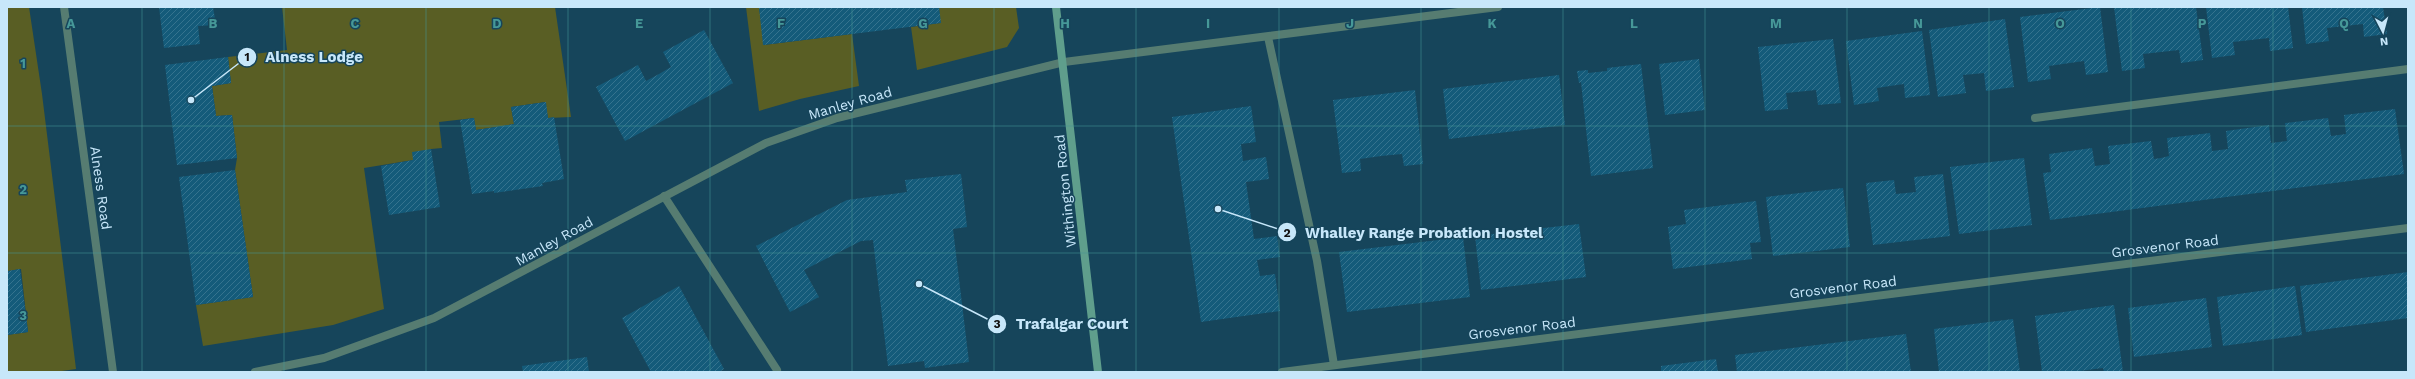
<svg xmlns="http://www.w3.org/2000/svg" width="2415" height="379" font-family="'Work Sans',sans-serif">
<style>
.green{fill:#595e24}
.building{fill:url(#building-hatch)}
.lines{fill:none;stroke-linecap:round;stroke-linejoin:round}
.lane{stroke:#567c71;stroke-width:8}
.street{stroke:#567c71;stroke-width:8}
.secondary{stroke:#5f9e8c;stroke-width:8}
.grid{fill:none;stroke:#469898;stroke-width:1;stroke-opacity:0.55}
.labels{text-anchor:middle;stroke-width:3;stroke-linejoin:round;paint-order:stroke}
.street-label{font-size:14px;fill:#c7e7fa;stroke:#16455b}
.grid-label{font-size:13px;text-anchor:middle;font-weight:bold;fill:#469898;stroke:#16455b;stroke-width:3;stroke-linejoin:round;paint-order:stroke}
.leader{fill:none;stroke:#c7e7fa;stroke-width:1.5}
.callout-dot{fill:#c7e7fa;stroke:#16455b;stroke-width:1.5}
.mark-label{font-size:12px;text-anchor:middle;font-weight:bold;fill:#111}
.callout-label{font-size:15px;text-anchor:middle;font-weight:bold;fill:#c7e7fa;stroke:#16455b;stroke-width:3;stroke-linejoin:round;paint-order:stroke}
</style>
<defs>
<pattern id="building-hatch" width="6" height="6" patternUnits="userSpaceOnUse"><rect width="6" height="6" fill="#145b7a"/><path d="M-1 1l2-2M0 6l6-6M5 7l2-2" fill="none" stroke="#35738e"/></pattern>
</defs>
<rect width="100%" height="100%" fill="#16455b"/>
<!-- green -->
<g class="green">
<path d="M 7,7 L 29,7 L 42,94 L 76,369 L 55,372 L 7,372 L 7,335 L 28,332 L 21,269 L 8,271 L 7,262 Z"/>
<path d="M 282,7 L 555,7 L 571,117 L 548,118 L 545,102 L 511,107 L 514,124 L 476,130 L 474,118 L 439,122 L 442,148 L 431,149 L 413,160 L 364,168 L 384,309 L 333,325 L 203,346 L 196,305 L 253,297 L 235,170 L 237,158 L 232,115 L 216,116 L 212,86 L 231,83 L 228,57 L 287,50 Z"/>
<path d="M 746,7 L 759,7 L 764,45 L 852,34 L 859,86 L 800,99 L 759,111 Z"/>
<path d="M 939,7 L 1016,7 L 1019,28 L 1007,47 L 917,70 L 911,27 L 940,23 Z"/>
</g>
<!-- building -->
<g class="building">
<path d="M 159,7 L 213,7 L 216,25 L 198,26 L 200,44 L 164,48 Z"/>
<path d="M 759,7 L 939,7 L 941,23 L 763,45 Z"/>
<path d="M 2100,7 L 2108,72 L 2086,75 L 2084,61 L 2049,66 L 2051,79 L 2028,82 L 2020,17 Z"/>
<path d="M 2114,7 L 2196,7 L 2203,60 L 2181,63 L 2179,50 L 2143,54 L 2145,68 L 2122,71 Z"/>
<path d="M 2206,7 L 2288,7 L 2293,48 L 2270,51 L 2269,38 L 2233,42 L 2235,55 L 2212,58 Z"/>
<path d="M 2302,7 L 2383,7 L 2387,34 L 2364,37 L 2363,24 L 2327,28 L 2329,41 L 2306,44 Z"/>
<path d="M 2005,19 L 2014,87 L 1986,91 L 1984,73 L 1974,74 L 1963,75 L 1966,93 L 1938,97 L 1929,30 Z"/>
<path d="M 704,30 L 733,83 L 625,141 L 596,87 L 638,65 L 646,81 L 659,74 L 671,67 L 663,52 Z"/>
<path d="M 1922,31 L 1930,95 L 1905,98 L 1904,84 L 1890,86 L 1877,88 L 1879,101 L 1854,105 L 1846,41 Z"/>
<path d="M 1833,39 L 1841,103 L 1818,105 L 1816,90 L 1786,93 L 1788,109 L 1765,111 L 1758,47 Z"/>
<path d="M 228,57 L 231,83 L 212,86 L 216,116 L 232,115 L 237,158 L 177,165 L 165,65 Z"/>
<path d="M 1699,59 L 1705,110 L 1665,115 L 1659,64 Z"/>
<path d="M 1641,64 L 1653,168 L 1591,176 L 1581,82 L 1579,83 L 1577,71 L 1588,70 L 1588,73 L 1607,71 L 1607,68 Z"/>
<path d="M 1559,75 L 1565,125 L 1449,139 L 1443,89 Z"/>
<path d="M 1415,90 L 1423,164 L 1404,166 L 1402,154 L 1381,156 L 1360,159 L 1361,171 L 1342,173 L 1333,100 Z"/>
<path d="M 546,102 L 548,118 L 554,117 L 564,179 L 542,183 L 543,186 L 494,193 L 494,191 L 472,194 L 460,120 L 474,118 L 476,130 L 514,124 L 511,107 Z"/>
<path d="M 1251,106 L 1256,142 L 1241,144 L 1243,161 L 1266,157 L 1269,179 L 1246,182 L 1254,239 L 1277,236 L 1280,257 L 1257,260 L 1260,276 L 1275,274 L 1280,311 L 1201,322 L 1172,117 Z"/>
<path d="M 2395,109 L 2404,174 L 2050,220 L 2043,173 L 2051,172 L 2049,154 L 2092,148 L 2095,166 L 2110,164 L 2108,146 L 2151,141 L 2154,159 L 2161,158 L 2169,156 L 2167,138 L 2210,133 L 2212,151 L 2228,149 L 2226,131 L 2269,125 L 2271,143 L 2287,141 L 2285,123 L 2328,118 L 2331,136 L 2346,134 L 2344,115 Z"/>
<path d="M 431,149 L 440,207 L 389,215 L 381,166 L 413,160 L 412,152 Z"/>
<path d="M 2024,158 L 2032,225 L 1959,234 L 1950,167 Z"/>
<path d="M 235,170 L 253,297 L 196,305 L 179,177 Z"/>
<path d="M 961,174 L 967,227 L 953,229 L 969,362 L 925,368 L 924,361 L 888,366 L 873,240 L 861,241 L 804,270 L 819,297 L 790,312 L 756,246 L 847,200 L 907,192 L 905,180 Z"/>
<path d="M 1943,174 L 1950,236 L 1873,245 L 1866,183 L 1894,180 L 1896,194 L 1916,192 L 1914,177 Z"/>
<path d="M 1843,188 L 1850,247 L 1773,256 L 1766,197 Z"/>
<path d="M 1756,201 L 1761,242 L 1750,243 L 1752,259 L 1673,269 L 1668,227 L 1686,224 L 1684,210 Z"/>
<path d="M 1579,224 L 1586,277 L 1481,290 L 1475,236 Z"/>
<path d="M 1463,237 L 1470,297 L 1347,312 L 1339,252 Z"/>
<path d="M 7,268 L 8,271 L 20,269 L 28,332 L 7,335 Z"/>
<path d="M 2408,272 L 2408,318 L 2306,332 L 2300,286 Z"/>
<path d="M 679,286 L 724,369 L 719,372 L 651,372 L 622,318 Z"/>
<path d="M 2295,286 L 2302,335 L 2223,346 L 2217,297 Z"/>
<path d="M 2206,298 L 2212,347 L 2134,357 L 2128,308 Z"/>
<path d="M 2114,305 L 2123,372 L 2104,372 L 2103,368 L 2071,372 L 2042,372 L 2035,316 Z"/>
<path d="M 2013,319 L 2020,372 L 1939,372 L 1934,329 Z"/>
<path d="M 1906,334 L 1911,372 L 1737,372 L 1735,355 Z"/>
<path d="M 587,357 L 589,372 L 523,372 L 522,366 Z"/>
<path d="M 1716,359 L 1718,372 L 1661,372 L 1661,366 Z"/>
</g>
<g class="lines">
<!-- lane -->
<g class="lane">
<path d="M 1268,37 L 1317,261 L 1334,365"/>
<path d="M 2035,118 L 2408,69"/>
<path d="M 664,196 L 777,370"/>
</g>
<!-- street -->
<g class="street">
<path d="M 64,7 L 113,372"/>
<path d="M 255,372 L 324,358 L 434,318 L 766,143 L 837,118 L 1064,62 L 1498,7"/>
<path d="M 1282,372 L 2408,228"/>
</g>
<!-- secondary -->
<path class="secondary" d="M 1056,7 L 1098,372"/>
</g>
<!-- grid -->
<path class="grid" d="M 142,7 L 142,372M 284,7 L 284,372M 426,7 L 426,372M 568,7 L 568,372M 710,7 L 710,372M 852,7 L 852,372M 994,7 L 994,372M 1136,7 L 1136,372M 1279,7 L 1279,372M 1421,7 L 1421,372M 1563,7 L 1563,372M 1705,7 L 1705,372M 1847,7 L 1847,372M 1989,7 L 1989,372M 2131,7 L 2131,372M 2273,7 L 2273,372M 7,126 L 2408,126M 7,253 L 2408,253"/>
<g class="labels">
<!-- street labels -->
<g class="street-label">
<text transform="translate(850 103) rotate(-16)" y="5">Manley Road</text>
<text transform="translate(101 188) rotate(82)" y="5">Alness Road</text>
<text transform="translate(1065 191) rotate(-96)" y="5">Withington Road</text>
<text transform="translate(554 241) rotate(-29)" y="5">Manley Road</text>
<text transform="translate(2165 246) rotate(-7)" y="5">Grosvenor Road</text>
<text transform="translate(1843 287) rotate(-7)" y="5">Grosvenor Road</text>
<text transform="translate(1522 328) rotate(-7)" y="5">Grosvenor Road</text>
</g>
</g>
<g class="grid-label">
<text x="71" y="28">A</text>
<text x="213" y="28">B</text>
<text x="355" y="28">C</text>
<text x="497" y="28">D</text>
<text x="639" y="28">E</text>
<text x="781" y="28">F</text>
<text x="923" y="28">G</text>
<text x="1065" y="28">H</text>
<text x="1208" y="28">I</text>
<text x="1350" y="28">J</text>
<text x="1492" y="28">K</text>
<text x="1634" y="28">L</text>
<text x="1776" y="28">M</text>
<text x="1918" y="28">N</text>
<text x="2060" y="28">O</text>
<text x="2202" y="28">P</text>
<text x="2344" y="28">Q</text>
<text x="23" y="68">1</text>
<text x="23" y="194">2</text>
<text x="23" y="320">3</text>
</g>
<!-- callouts -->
<path class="leader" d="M191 100L247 57M1218 209L1287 232M919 284L997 324"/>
<g class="callout-dot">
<circle cx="191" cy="100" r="4"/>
<circle cx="1218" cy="209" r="4"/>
<circle cx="919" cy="284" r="4"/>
<circle cx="247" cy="57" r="10"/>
<circle cx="1287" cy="232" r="10"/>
<circle cx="997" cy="324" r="10"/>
</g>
<g class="mark-label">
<text x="247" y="61">1</text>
<text x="1287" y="237">2</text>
<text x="997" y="328">3</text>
</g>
<g class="callout-label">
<text x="314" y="62">Alness Lodge</text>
<text x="1424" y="238">Whalley Range Probation Hostel</text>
<text x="1072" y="329">Trafalgar Court</text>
</g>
<!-- border -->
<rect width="2415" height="379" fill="none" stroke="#c7e7fa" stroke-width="16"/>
<!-- north arrow -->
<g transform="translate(2383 32) rotate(174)" stroke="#16455b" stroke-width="3" paint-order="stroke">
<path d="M0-3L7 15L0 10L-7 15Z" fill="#c7e7fa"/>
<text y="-6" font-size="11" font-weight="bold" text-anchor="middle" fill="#c7e7fa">N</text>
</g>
</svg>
